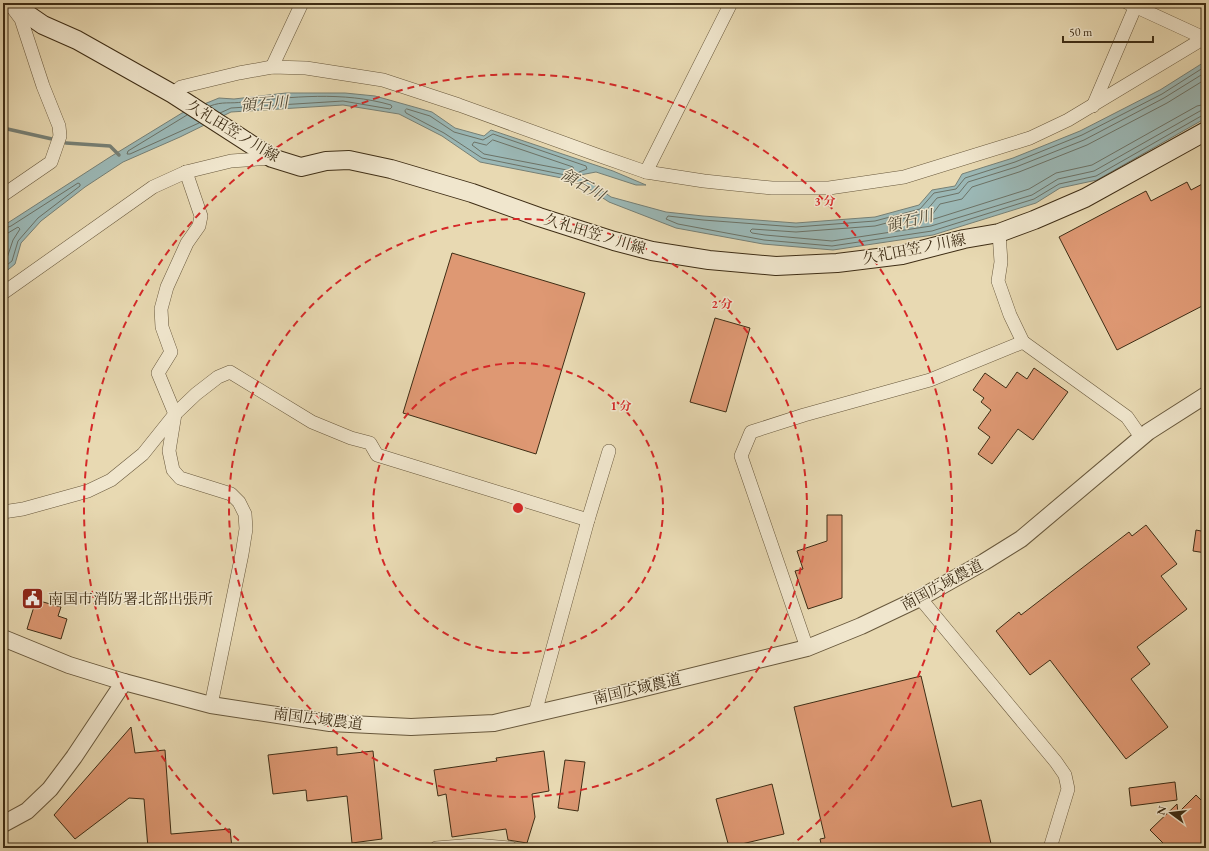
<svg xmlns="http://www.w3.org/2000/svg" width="1209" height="851" font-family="'EB Garamond','Noto Serif JP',serif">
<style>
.water{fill:#9bb8b6;stroke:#768076}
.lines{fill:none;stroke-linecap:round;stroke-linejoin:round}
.shore{stroke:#6c7266;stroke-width:1}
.stream{stroke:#768076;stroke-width:3.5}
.building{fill:#de9873;stroke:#3e2d15}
.minor-casing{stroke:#68583c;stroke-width:14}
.tertiary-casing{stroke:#68583c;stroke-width:18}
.secondary-casing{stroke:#3e2d15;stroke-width:20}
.minor{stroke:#f0e6cd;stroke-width:13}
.tertiary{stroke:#f0e6cd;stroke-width:16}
.secondary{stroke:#f0e6cd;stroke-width:18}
.ring{fill:none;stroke:#d62828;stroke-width:2;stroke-dasharray:7 5}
.labels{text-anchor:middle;stroke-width:3;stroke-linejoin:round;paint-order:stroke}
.street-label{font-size:15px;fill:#3e2d15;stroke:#f0e6cd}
.poi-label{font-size:15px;fill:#3e2d15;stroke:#f0e6cd;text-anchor:start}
.water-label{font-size:16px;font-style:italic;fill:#514935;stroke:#f0e6cd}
.centre{fill:#d62828;stroke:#f0e6cd;stroke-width:2}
.ring-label{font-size:12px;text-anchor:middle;font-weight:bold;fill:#d62828;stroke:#f0e6cd;stroke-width:3;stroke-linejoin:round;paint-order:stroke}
</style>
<rect width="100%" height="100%" fill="#e8d9b2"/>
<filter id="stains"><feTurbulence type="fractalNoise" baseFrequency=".005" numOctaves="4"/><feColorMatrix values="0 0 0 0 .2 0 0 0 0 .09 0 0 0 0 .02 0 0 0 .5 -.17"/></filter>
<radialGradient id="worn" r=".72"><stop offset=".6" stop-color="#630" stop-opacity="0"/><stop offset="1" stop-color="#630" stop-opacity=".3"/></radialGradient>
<!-- water -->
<path class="water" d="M 1206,61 L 1206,118 L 1097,180 L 1060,188 L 1036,203 L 933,235 L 833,250 L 763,244 L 676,228 L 609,202 L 577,181 L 480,162 L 442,136 L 399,114 L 343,105 L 231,112 L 180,137 L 123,162 L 85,187 L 41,221 L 21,243 L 15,264 L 3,274 L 3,226 L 110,157 L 182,113 L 219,98 L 234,99 L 286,93 L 345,93 L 375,96 L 432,112 L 455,128 L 484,136 L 491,130 L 613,171 L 646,185 L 636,185 L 596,172 L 580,175 L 611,197 L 666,212 L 703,216 L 796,223 L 875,217 L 919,205 L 932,190 L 955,186 L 962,174 L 1013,158 L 1080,131 L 1160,90 Z"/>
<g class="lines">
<!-- shore -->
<g class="shore">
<path d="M 1206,66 L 1162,94 L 1082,135 L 1015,162 L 965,178 L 956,189 L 934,193 L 920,209 L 875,221 L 796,227 L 703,220 L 668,216 L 666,219 L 678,224 L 764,240 L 832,246 L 932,231 L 1034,199 L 1059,184 L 1096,176 L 1203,115 L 1206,115"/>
<path d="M 1206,72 L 1164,98 L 1084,140 L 1016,167 L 968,182 L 959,193 L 937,198 L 926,211 L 921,214 L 875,226 L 796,232 L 752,229 L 750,231 L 752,233 L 765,235 L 832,241 L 931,226 L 1032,195 L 1058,179 L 1094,171 L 1200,111 L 1206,110"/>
<path d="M 1206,79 L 1167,103 L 1087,145 L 1019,172 L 972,187 L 962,199 L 940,204 L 929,219 L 931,220 L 1029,189 L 1056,173 L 1092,165 L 1197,106 L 1206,104"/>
<path d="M 210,106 C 223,101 230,104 243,102 C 292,97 343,91 391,105 L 392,107 L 390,109 L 343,101 L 231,108 L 220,113"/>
<path d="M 407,109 L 430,116 L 454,132 L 483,140 L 493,134 L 586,166 L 587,169 L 579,172 L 575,177 L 482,158 L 444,133 L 406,113 L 405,111 Z"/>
<path d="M 187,115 L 128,151 L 127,154 L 130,154 L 199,123"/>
<path d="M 493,140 L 573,167 L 574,170 L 572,171 L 484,154 L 472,145 L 474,142 L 486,145 Z"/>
<path d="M 3,229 L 11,226 L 78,183 L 80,184 L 80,186 L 38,218 L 18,241 L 12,261 L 3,268"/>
<path d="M 3,234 L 8,233 L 18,227 L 20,229 L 13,240 L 7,258 L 3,262"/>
</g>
<!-- stream -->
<g class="stream">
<path d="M 3,128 L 52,139"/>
<path d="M 66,143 L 110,146 L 119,155"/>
</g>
</g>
<!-- building -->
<g class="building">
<path d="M 1187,182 L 1191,190 L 1206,182 L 1206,304 L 1117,350 L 1059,237 L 1146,191 L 1151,201 Z"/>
<path d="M 452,253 L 585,293 L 536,454 L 403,413 Z"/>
<path d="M 715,318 L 750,328 L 726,412 L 690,402 Z"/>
<path d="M 1034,368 L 1068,392 L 1033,440 L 1018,429 L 992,464 L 978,454 L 990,437 L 978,428 L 991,410 L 981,402 L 984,398 L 973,390 L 985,373 L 1006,388 L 1017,372 L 1027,379 Z"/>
<path d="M 827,515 L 842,515 L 842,598 L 808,609 L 795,571 L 803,569 L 797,551 L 827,541 Z"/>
<path d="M 1146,525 L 1177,564 L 1161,576 L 1187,609 L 1137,647 L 1150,664 L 1131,679 L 1168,727 L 1126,759 L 1050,660 L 1030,675 L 996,631 L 1019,612 L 1021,615 L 1129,532 L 1132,536 Z"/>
<path d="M 1196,530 L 1206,532 L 1206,553 L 1193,551 Z"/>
<path d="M 36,600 L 61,607 L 58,616 L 67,619 L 61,639 L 27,629 Z"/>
<path d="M 921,676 L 952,807 L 981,800 L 992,848 L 822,848 L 820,839 L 825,838 L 794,707 Z"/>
<path d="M 131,727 L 135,753 L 165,750 L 171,834 L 230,829 L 232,848 L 148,848 L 144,799 L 129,798 L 75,839 L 54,815 Z"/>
<path d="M 337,747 L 337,755 L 373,751 L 382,839 L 352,843 L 347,796 L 307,801 L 306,790 L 273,794 L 268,755 Z"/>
<path d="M 544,751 L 549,791 L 532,794 L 535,817 L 527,843 L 508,840 L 506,829 L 452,837 L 446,794 L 438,796 L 434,770 L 497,761 L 496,758 Z"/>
<path d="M 565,760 L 585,762 L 578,811 L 558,808 Z"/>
<path d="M 1175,782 L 1177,800 L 1131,806 L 1129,788 Z"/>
<path d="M 772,784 L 784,834 L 729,847 L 716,799 Z"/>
<path d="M 1196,795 L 1206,805 L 1206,848 L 1168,848 L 1150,830 L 1177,804 L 1178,813 Z"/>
</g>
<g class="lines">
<defs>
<g id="minor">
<path d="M 1128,3 L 1204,38"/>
<path d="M 272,67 L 302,3"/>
<path d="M 173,94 L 181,87 L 239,73 L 272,67 L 306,68 L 383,80 L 459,105 L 600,156 L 646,172 L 704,181 L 772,188 L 829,188 L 904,177 L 1030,138 L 1068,120 L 1206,37"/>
<path d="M 1093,106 L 1137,3"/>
<path d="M 186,172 L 201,216 L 199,226 L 187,243 L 167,287 L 161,309 L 162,327 L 171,352 L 158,373 L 175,414 L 169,451 L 173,470 L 180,478 L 231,494 L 239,502 L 245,514 L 246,529 L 242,554 L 211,705"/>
<path d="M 646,172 L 731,3"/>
<path d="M 3,195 L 51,162 L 60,136 L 59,126 L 43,86 L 21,19 L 12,7"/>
<path d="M 3,293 L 153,187 L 186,172 L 231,161 L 272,158"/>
<path d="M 1023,342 L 1127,417 L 1141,437"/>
<path d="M 3,512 L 23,509 L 88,491 L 111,480 L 143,454 L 175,414 L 196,394 L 218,377 L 230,372 L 312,422 L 351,438 L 370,443 L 377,455 L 588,520"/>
<path d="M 920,598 L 1056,762 L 1065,775 L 1068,789 L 1050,848"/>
<path d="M 807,648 L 741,456 L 751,432 L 804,415 L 930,380 L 1023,342 L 1010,315 L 998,281 L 1001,262 L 999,233"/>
<path d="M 535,713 L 588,520 L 609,451"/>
<path d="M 436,848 L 475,845 L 511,848"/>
</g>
<g id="tertiary">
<path d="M 3,638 L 69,665 L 124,682 L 211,705 L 330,723 L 411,727 L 494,723 L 620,694 L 807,648 L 861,626 L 920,598 L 984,562 L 1021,539 L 1148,432 L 1206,395"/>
<path d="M 3,824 L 27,811 L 50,789 L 74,757 L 124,682"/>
</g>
<path id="secondary" d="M 11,3 L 43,25 L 77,40 L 173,94 L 272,158 L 301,167 L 326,161 L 349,160 L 391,169 L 472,193 L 539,217 L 614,241 L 652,251 L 709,260 L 776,266 L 837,263 L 902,255 L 964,239 L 999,233 L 1034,220 L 1085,198 L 1206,131"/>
</defs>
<!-- minor casing -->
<use href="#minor" class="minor-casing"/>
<!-- tertiary casing -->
<use href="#tertiary" class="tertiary-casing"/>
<!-- secondary casing -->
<use href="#secondary" class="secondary-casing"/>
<!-- minor -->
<use href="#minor" class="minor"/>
<!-- tertiary -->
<use href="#tertiary" class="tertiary"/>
<!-- secondary -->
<use href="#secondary" class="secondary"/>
</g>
<!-- distance rings -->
<g class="ring">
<circle cx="518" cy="508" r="145"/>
<circle cx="518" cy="508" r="289"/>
<path d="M248 848A434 434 0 1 1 788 848"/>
</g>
<!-- icons -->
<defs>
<symbol id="civic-square" viewBox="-11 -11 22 22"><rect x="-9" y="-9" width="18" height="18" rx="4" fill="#8f2418" stroke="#f0e6cd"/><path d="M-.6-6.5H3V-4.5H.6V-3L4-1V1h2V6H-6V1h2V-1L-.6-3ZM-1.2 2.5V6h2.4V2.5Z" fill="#fff"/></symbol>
</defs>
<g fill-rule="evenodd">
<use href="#civic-square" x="20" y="586" width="25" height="25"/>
</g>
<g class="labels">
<!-- street labels -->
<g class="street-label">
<text transform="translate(233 131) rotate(31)" y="5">久礼田笠ノ川線</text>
<text transform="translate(595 234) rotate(17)" y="5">久礼田笠ノ川線</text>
<text transform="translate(914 249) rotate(-11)" y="5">久礼田笠ノ川線</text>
<text transform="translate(942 585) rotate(-28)" y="5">南国広域農道</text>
<text transform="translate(637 689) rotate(-13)" y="5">南国広域農道</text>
<text transform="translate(318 719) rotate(7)" y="5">南国広域農道</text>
</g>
<!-- poi labels -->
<g class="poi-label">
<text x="48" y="604">南国市消防署北部出張所</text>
</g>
<!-- water labels -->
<g class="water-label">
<text transform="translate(264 103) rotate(-4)" y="6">領石川</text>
<text transform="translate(583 184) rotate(30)" y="6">領石川</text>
<text transform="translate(909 220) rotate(-13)" y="6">領石川</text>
</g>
</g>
<circle cx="518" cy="508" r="6" class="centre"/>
<g class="ring-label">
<text x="825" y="205">3 分</text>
<text x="722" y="308">2 分</text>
<text x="621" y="410">1 分</text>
</g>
<!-- margin -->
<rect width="1209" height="851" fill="none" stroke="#e8d9b2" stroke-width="16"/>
<rect x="4" y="4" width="1201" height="843" fill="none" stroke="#3e2d15" stroke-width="2"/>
<rect x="8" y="8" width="1193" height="835" fill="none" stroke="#3e2d15"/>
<!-- north arrow -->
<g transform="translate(1171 813) rotate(285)" stroke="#f0e6cd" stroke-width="3" paint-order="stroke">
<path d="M0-3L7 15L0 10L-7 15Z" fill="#3e2d15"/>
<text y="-6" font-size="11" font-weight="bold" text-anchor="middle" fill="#3e2d15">N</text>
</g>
<!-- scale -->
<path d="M1063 36v6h90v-6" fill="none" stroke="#3e2d15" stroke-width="2"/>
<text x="1069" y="36" font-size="12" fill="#3e2d15" stroke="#f0e6cd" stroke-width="3" paint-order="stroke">50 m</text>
<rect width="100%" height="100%" filter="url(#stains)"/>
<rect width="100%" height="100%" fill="url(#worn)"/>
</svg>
